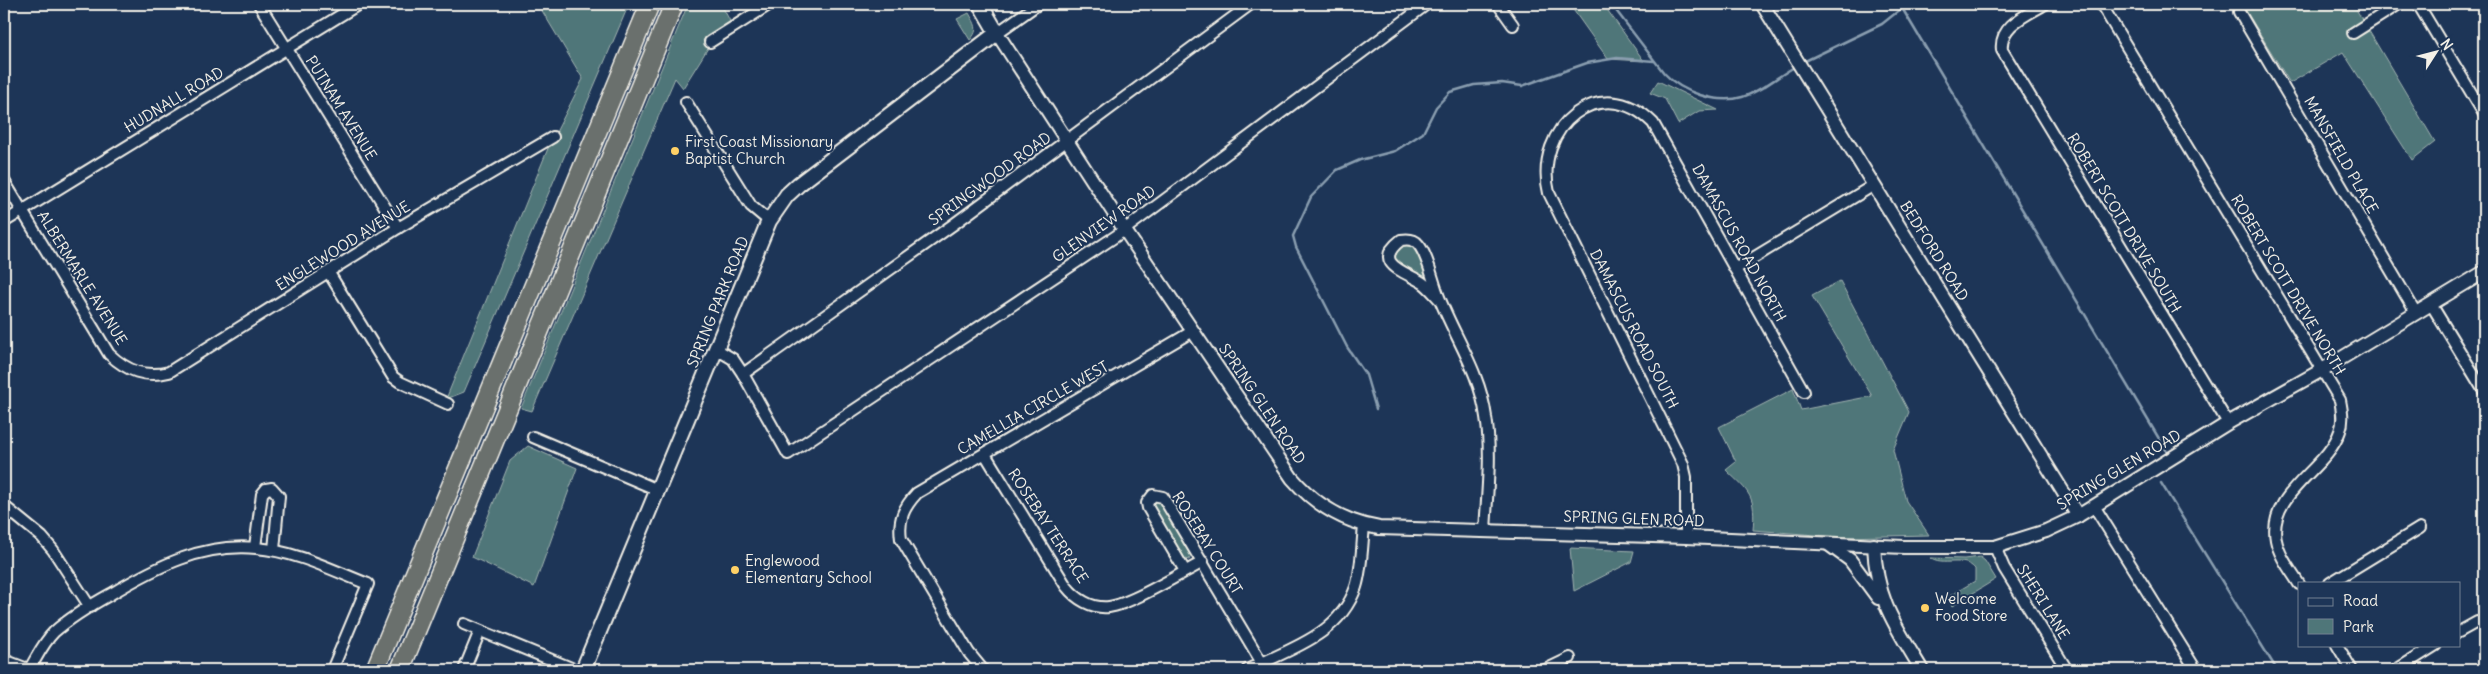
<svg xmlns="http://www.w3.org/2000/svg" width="2488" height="674" font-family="Delius,sans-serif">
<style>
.green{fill:#4f7679;stroke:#a2b4b0}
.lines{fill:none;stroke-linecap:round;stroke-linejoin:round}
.stream{stroke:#8a9eb0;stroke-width:2.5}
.minor-casing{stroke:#f4f1e8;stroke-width:14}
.tertiary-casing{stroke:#f4f1e8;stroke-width:16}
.secondary-casing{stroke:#f4f1e8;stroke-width:18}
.motorway-casing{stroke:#f4f1e8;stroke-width:21}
.minor{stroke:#1d3557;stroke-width:10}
.tertiary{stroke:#1d3557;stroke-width:12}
.secondary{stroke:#1d3557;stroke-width:14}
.motorway{stroke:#6b706d;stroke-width:18}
.poi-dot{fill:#ffd166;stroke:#1d3557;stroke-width:2}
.labels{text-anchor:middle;stroke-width:4;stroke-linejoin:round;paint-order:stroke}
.street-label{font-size:15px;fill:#f4f1e8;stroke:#1d3557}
.poi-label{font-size:15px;fill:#f4f1e8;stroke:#1d3557;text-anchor:start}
</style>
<rect width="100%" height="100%" fill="#1d3557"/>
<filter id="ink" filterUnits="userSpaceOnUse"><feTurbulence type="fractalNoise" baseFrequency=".02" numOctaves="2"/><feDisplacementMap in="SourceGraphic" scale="10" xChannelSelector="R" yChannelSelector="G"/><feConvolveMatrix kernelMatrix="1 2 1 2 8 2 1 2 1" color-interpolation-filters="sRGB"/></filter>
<g filter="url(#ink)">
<!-- green -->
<g class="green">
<path d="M 538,4 L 629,4 L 464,392 L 446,399 L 549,146 L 583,79 Z"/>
<path d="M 688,4 L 721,4 L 731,23 L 703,40 L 708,48 L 683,88 L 675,78 L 532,411 L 521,408 Z"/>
<path d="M 1569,4 L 1603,4 L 1644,61 L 1608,59 Z"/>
<path d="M 2242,4 L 2353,4 L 2435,142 L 2412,160 L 2343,52 L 2290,83 Z"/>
<path d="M 969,13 C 975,24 980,29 970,40 L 957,19 Z"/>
<path d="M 1658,81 L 1718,110 L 1699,111 L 1678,124 L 1665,99 L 1650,93 Z"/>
<path d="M 1404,243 C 1422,247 1423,266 1428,282 C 1416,276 1393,269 1394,253 Z"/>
<path d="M 1840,281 L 1909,412 L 1893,450 L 1906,501 L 1929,535 L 1841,537 L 1753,530 C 1756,496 1750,493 1726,470 L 1736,462 L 1719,427 L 1793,389 L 1801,410 L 1872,396 L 1812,296 Z"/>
<path d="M 528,446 L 577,468 L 534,587 L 472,557 L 510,461 Z"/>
<path d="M 1154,500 L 1160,501 L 1192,554 L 1189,560 L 1183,558 L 1152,506 Z"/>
<path d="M 1570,548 L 1634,551 L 1631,562 L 1574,591 Z"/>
<path d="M 1980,557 L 1985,561 L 1996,579 L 1952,606 L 1946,598 L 1975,581 L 1975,569 C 1964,555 1942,568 1930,558 L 1964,559 Z"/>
</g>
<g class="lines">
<!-- stream -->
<g class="stream">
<path d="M 1611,4 L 1664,73 C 1674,84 1685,90 1700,95 C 1745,109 1760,87 1796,66"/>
<path d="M 1902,8 L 2167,452"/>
<path d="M 1803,62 L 1882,24 L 1907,4"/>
<path d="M 1376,409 L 1366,375 L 1347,347 L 1296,247 L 1293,236 L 1311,197 L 1337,170 L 1360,160 L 1395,151 L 1423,133 L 1436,107 L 1450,92 L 1474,85 L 1502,83 L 1522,86 L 1587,63 L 1617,58 L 1654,61"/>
<path d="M 2161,483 L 2277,670"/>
</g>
<defs>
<g id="minor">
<path d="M 259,4 L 398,228"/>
<path d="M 1498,4 L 1513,25"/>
<path d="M 2045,4 C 2027,15 1999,25 2002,50 L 2228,423"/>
<path d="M 2101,4 L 2340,400 C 2342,410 2344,421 2340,431 C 2327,470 2267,493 2276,540 C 2279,556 2291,571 2299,584"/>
<path d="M 2418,4 L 2484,114"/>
<path d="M 2239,12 L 2416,313"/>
<path d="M 997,33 L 1038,4"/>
<path d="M 2353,33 L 2399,4"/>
<path d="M 710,42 L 770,4"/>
<path d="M 686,102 L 751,206 L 769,221"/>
<path d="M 4,181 L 109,354 C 127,371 145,378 169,372 L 398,228 L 553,137"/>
<path d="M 4,222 L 359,4"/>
<path d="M 1735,269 L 1874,185"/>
<path d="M 329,273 L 393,377 L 400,382 L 448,404"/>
<path d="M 1440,300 C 1435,295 1430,288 1423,283 C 1407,272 1370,264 1401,240 C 1407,239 1414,239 1418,244 C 1428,255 1433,283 1439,297 C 1455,338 1480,372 1486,417 C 1492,454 1487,493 1485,531"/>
<path d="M 2431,304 L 2484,391"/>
<path d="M 716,349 L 733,359 L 743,374 L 788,454 L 1116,236 L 1427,4"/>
<path d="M 743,374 L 954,224 L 1251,4"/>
<path d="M 533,437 L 658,490"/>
<path d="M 985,454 L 1066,586 C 1076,599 1092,609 1109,607 C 1131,604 1180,574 1203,562"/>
<path d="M 4,506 L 42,537 L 53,550 L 90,607"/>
<path d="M 2094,506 L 2196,670"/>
<path d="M 1686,537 L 1686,477 L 1683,464 L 1549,193 C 1533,128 1600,70 1653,123 L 1804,392"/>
<path d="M 255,547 L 262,494 L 266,489 L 272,488 L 279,496 L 274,550"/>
<path d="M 1995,547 L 2004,568 L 2067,670"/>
<path d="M 1185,571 L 1148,508 L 1147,503 L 1153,495 L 1163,497 L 1262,663"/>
<path d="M 2330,583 L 2420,528"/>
<path d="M 464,624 L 576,670"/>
<path d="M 2459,632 L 2477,622"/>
<path d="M 2337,645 L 2352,670"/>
<path d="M 4,660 L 30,670"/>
<path d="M 29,670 C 37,657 43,643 54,632 C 71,617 91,605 111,594 C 156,567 202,543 256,548 C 295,551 332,570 368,584 L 332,670"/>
<path d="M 464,670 L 480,631"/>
<path d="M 983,670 L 969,653 L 901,539 C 898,519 904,507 917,493 L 1193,331"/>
<path d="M 1247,670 C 1289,649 1339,636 1356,587 C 1362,568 1362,545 1364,526"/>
<path d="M 1545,670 L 1570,658"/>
<path d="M 2396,670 L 2436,645"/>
</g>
<g id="tertiary">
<path d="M 1762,4 L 2078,516"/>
<path d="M 997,33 L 1124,229 L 1292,478 C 1316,506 1344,522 1379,528 L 1686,537 L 1904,547 L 1995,547 L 2046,531 L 2078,516 L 2228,423 L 2322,370 L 2484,272"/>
<path d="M 1828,544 L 1850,560 L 1878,598"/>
<path d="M 1874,545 C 1876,600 1895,625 1922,670"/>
</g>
<path id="secondary" d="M 583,670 L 769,221 L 787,195 L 799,184 L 997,33 L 980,4"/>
<g id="motorway">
<path d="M 375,670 L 650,4"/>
<path d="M 400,670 L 674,4"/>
</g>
</defs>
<!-- minor casing -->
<use href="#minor" class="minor-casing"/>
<!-- tertiary casing -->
<use href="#tertiary" class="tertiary-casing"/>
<!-- secondary casing -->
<use href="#secondary" class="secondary-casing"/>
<!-- motorway casing -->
<use href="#motorway" class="motorway-casing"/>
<!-- minor -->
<use href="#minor" class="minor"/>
<!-- tertiary -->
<use href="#tertiary" class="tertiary"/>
<!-- secondary -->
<use href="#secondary" class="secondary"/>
<!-- motorway -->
<use href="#motorway" class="motorway"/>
</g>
</g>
<!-- markers -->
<g class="poi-dot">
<circle cx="675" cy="151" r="5"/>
<circle cx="735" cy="570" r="5"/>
<circle cx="1925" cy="608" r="5"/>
</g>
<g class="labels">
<!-- street labels -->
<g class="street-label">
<text transform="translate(174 100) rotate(-31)" y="5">HUDNALL ROAD</text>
<text transform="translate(341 108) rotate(58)" y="5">PUTNAM AVENUE</text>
<text transform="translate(2341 155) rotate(60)" y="5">MANSFIELD PLACE</text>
<text transform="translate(990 179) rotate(-36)" y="5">SPRINGWOOD ROAD</text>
<text transform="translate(2124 223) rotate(59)" y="5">ROBERT SCOTT DRIVE SOUTH</text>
<text transform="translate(1104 224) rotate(-35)" y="5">GLENVIEW ROAD</text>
<text transform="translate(1739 243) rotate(61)" y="5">DAMASCUS ROAD NORTH</text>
<text transform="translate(343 246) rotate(-32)" y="5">ENGLEWOOD AVENUE</text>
<text transform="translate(1934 251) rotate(58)" y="5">BEDFORD ROAD</text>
<text transform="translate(82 278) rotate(58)" y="5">ALBERMARLE AVENUE</text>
<text transform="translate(2288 285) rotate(59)" y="5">ROBERT SCOTT DRIVE NORTH</text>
<text transform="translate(718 302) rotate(-68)" y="5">SPRING PARK ROAD</text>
<text transform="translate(1634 329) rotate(63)" y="5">DAMASCUS ROAD SOUTH</text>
<text transform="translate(1262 404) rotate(56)" y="5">SPRING GLEN ROAD</text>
<text transform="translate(1033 408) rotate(-30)" y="5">CAMELLIA CIRCLE WEST</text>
<text transform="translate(2119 470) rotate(-31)" y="5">SPRING GLEN ROAD</text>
<text transform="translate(1634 519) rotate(2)" y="5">SPRING GLEN ROAD</text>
<text transform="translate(1048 526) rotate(57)" y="5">ROSEBAY TERRACE</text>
<text transform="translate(1207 543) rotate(58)" y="5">ROSEBAY COURT</text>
<text transform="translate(2043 602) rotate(58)" y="5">SHERI LANE</text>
</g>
<!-- poi labels -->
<g class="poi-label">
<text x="685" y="147">First Coast Missionary<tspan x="685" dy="17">Baptist Church</tspan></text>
<text x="745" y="566">Englewood<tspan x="745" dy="17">Elementary School</tspan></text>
<text x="1935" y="604">Welcome<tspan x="1935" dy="17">Food Store</tspan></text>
</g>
</g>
<!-- margin -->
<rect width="2488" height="674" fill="none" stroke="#1d3557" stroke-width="20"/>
<rect x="10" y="10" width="2468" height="654" fill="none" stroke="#f4f1e8" stroke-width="2" filter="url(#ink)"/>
<!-- legend -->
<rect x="2298" y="582" width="162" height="65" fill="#1d3557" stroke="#738091"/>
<rect x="2308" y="598" width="25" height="8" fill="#1d3557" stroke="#738091"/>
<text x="2343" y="606" font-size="15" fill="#f4f1e8">Road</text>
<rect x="2308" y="619" width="25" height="15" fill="#4f7679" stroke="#738091"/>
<text x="2343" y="632" font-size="15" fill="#f4f1e8">Park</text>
<!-- north arrow -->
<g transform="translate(2436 52) rotate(54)" stroke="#1d3557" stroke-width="4" paint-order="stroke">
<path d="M0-4L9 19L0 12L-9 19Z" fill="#f4f1e8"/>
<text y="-8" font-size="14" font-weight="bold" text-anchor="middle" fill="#f4f1e8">N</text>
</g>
</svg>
